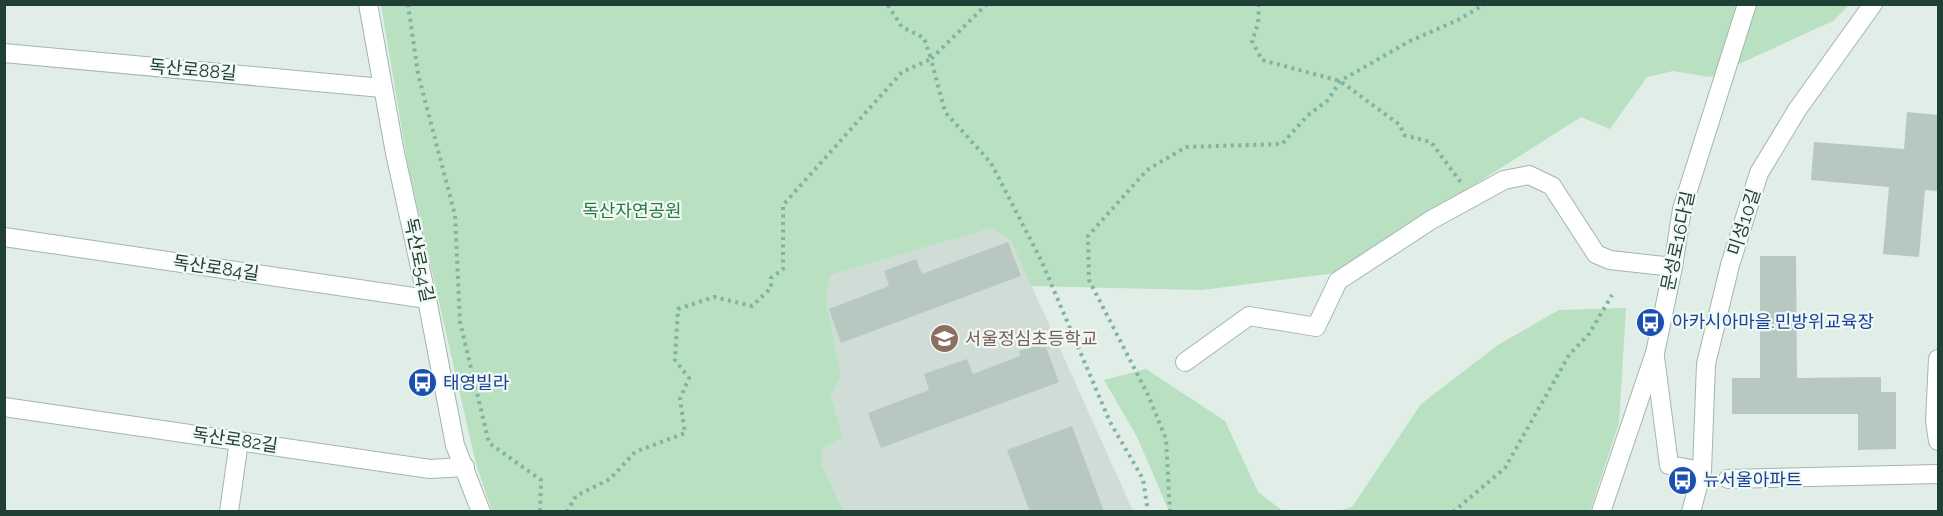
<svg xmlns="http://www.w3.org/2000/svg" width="1943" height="516" font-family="Raleway,'Noto Sans KR',sans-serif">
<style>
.built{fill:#cfddd6}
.green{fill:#b8e0c1}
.building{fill:#b6c8c0}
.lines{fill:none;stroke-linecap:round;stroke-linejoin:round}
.minor-casing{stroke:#a3b6ae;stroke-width:20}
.path{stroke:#7fb4a1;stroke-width:4;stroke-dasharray:3 4.5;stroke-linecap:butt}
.minor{stroke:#fff;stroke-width:18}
.labels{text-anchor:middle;stroke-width:4.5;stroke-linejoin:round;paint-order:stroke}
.street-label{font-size:18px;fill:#204036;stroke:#f2f9f5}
.park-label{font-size:18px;fill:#267a43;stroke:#f2f9f5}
.transit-label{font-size:18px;fill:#164399;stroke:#f2f9f5;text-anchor:start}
.education-label{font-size:18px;fill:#785e54;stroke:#f2f9f5;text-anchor:start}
</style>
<rect width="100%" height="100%" fill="#e1ede7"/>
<!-- built -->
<path class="built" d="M 992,228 L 1011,240 L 1133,511 L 844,511 L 822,465 L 822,449 L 843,437 L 831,396 L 841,377 L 826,301 L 830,275 Z"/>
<!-- green -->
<g class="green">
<path d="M 381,5 L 1849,5 L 1833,21 L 1710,77 L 1673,71 L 1647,77 L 1610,129 L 1581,117 L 1336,273 L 1202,290 L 1031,286 L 1011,240 L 992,228 L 830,275 L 826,301 L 841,377 L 831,396 L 843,437 L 822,449 L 822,465 L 844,512 L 492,511 L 476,464 L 408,166 Z"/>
<path d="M 1626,308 L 1619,423 L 1590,511 L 1338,511 L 1352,507 L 1421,404 L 1498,345 L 1559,310 Z"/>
<path d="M 1146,369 L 1225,421 L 1258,492 L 1283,511 L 1169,511 L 1137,437 L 1104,380 Z"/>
</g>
<!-- building -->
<g class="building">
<path d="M 1907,112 L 1938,115 L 1937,191 L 1925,190 L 1919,257 L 1883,254 L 1889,187 L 1811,180 L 1814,142 L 1904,149 Z"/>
<path d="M 1008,242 L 1021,276 L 841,343 L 829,309 L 889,286 L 884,271 L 916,259 L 922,274 Z"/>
<path d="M 1760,256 L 1796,256 L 1797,378 L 1881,377 L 1881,392 L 1896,392 L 1896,449 L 1858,450 L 1858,414 L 1732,414 L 1732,378 L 1760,378 Z"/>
<path d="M 1039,344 L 1041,348 L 1046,347 L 1059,382 L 881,448 L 868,413 L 929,390 L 924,374 L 967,359 L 973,374 L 1020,356 L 1019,351 Z"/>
<path d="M 1072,426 L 1104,512 L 1030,512 L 1007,450 Z"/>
</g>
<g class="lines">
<defs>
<g id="minor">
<path d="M 368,4 L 395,153 L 427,299 L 455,445 L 481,512"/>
<path d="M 4,53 L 382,88"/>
<path d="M 4,237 L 427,299"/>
<path d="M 1655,357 L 1669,465 L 1702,471"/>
<path d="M 1938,359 L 1935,421 L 1938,441"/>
<path d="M 1185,362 L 1249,316 L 1316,327 L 1338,281 L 1431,220 L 1504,180 L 1529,175 L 1552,186 L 1596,254 L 1610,260 L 1673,267"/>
<path d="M 4,407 L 430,469 L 465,467"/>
<path d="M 1728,479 L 1938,474"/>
<path d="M 229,512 L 239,441"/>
<path d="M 1601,512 L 1655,353 L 1673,267 L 1682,209 L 1747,4"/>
<path d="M 1691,512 L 1702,471 L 1706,364 L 1730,265 L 1759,173 L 1797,110 L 1873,4"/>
</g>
</defs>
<!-- minor casing -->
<use href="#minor" class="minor-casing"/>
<!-- path -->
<g class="path">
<path d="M 408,4 L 418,74 L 455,215 L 460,322 L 489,443 L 541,480 L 540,512"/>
<path d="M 987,4 L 931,59 L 945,112 L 991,163 L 1041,260 L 1110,422 L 1143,479 L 1148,512"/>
<path d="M 1259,4 L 1258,24 L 1252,41 L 1262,60 L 1340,81 L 1400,125 L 1404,135 L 1431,142 L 1462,184"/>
<path d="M 567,512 L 576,496 L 610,479 L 635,452 L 685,433 L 680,399 L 689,378 L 675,360 L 678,309 L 714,297 L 752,306 L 771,288 L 771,278 L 783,269 L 783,205 L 902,72 L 931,59 L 924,38 L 902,27 L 887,4"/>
<path d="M 1170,512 L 1166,439 L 1148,395 L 1089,280 L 1088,236 L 1147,170 L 1186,147 L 1282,144 L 1307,116 L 1328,100 L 1340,81 L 1410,41 L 1458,20 L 1485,4"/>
<path d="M 1453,512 L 1505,468 L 1569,355 L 1589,334 L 1612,295"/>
</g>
<!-- minor -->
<use href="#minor" class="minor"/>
</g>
<!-- icons -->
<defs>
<symbol id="bus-disc" viewBox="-11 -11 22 22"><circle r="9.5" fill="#1a4fb4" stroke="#f2f9f5"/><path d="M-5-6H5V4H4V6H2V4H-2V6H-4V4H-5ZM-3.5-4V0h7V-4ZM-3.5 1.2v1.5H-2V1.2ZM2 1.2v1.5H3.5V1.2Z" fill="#fff"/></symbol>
<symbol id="school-disc" viewBox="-11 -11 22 22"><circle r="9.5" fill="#8d6e63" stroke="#f2f9f5"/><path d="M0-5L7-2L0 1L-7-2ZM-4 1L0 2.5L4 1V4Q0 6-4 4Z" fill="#fff"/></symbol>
</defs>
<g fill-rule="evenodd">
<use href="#bus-disc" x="1634" y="306" width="33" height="33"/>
<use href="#school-disc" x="928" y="322" width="33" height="33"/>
<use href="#bus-disc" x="406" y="366" width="33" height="33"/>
<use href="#bus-disc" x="1666" y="464" width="33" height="33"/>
</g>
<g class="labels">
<!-- street labels -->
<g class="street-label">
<text transform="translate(193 70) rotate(5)" y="6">독산로88길</text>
<text transform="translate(1744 222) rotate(-72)" y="6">미성10길</text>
<text transform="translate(1678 241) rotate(-78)" y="6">문성로16다길</text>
<text transform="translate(419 260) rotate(78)" y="6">독산로54길</text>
<text transform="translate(216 268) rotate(8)" y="6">독산로84길</text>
<text transform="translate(235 440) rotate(8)" y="6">독산로82길</text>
</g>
<!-- park labels -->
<g class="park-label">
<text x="632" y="217">독산자연공원</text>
</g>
<!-- transit labels -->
<g class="transit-label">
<text x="1672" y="328">아카시아마을.민방위교육장</text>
<text x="443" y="389">태영빌라</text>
<text x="1703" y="486">뉴서울아파트</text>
</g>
<!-- education labels -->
<g class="education-label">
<text x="965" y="345">서울정심초등학교</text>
</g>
</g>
<!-- border -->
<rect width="1943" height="516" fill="none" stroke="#204036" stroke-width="12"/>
</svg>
